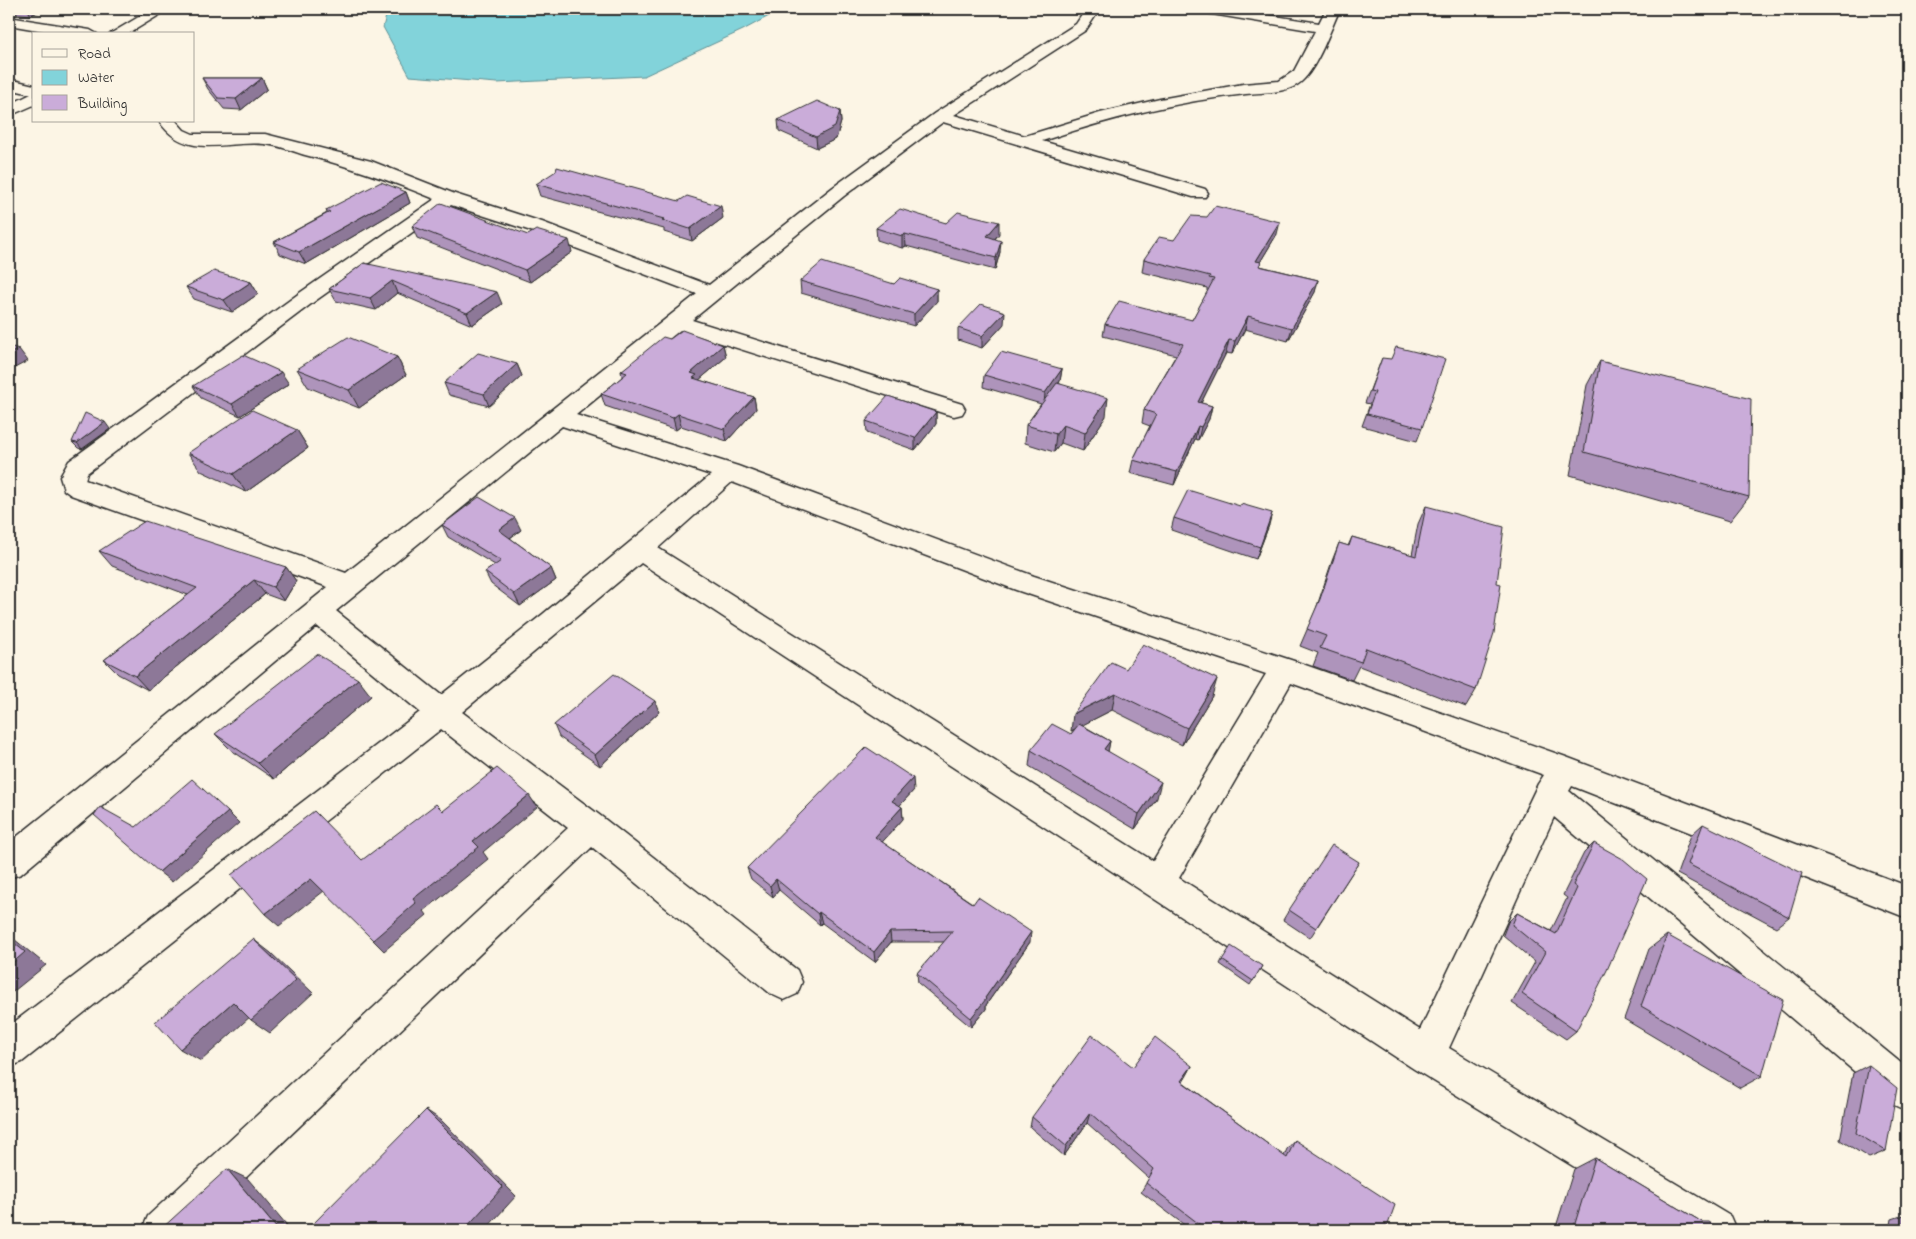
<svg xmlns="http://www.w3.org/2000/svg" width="1916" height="1239" font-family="'Indie Flower',sans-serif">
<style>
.water{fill:#82d3da;stroke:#5f9094}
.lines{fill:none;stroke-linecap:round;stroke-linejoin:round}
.minor-casing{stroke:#2b2b2b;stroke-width:3}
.minor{fill:#fcf5e5;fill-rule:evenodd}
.wall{fill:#ae94bb;stroke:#2b2b2b}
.shaded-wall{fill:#8d7898;stroke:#2b2b2b}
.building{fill:#caacd9;stroke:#2b2b2b}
</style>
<rect width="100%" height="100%" fill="#fcf5e5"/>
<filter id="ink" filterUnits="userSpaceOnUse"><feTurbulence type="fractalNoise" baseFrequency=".02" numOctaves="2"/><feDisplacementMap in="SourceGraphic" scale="10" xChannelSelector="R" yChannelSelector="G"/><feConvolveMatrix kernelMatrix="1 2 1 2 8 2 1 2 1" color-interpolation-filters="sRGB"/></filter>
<g filter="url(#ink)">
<!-- water -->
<path class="water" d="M 388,9 L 782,9 L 743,30 L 644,76 L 497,83 L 410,76 L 383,27 Z"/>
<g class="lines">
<defs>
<g id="minor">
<path d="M 152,9 L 169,9 L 128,34 L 110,34 Z"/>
<path d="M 1086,9 L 1100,9 L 1086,30 L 954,115 L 1025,136 L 1100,113 L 1160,99 L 1243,84 L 1279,81 L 1294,71 L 1315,31 L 1206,13 L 1199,9 L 1231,9 L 1319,23 L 1326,9 L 1340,9 C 1330,30 1318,67 1301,82 C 1287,94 1262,92 1246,94 C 1177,101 1108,119 1042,141 L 1205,189 L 1208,193 L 1205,197 L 1193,197 L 943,122 L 844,196 L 692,320 L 962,404 L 965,409 L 962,414 L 954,416 L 946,414 L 680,330 L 576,415 L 738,466 L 1034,576 L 1294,661 L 1566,757 L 1907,886 L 1907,918 L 1572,786 L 1569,791 L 1907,1068 L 1907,1111 L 1894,1105 L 1554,817 L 1449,1048 L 1730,1216 L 1736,1230 L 1678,1230 L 1414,1069 L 641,563 L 462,712 L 602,817 L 797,970 L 802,982 L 797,994 L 784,1000 L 771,994 L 592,847 L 191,1230 L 142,1230 L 148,1216 L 568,828 L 441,729 L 22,1062 L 9,1067 L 9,1026 L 420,712 L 317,626 L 21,874 L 9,878 L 9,843 L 328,587 L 71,495 L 64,490 L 60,477 L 69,461 L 301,292 L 435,199 C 391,181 352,167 305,155 C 292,151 278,145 264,144 C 225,140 186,161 159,121 L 176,121 L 184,130 L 193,134 L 265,134 L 371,161 L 455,194 L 542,222 L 709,285 L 832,188 L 935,113 L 1076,24 ZM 451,205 L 528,230 L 697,294 L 346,573 L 85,480 L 87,473 L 315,301 ZM 562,426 L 711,475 L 543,614 L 441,695 L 336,611 ZM 732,482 L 1016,590 L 1266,674 L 1153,861 L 658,548 ZM 1291,683 L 1544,775 L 1538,784 L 1420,1030 L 1179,878 Z"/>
<path d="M 9,17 L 90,30 L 97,34 L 61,34 L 9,25 Z"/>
<path d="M 9,79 L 34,85 L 34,105 L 9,116 L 9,105 L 31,94 L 9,89 Z"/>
</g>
</defs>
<!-- minor casing -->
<use href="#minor" class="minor-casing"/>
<!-- minor -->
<use href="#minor" class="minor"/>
</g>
<!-- wall -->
<g class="wall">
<path d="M 9,9 L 44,9 L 31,15 L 9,13 Z"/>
<path d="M 1647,9 L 1669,9 L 1668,11 Z"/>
<path d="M 202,78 L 262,78 L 267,89 L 241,110 L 224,109 L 208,89 Z"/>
<path d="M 840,111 L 841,122 L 836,139 L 817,148 L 779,131 L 778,120 Z"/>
<path d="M 536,184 L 723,218 L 692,241 L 664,232 L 664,229 L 540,196 Z"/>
<path d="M 406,192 L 410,203 L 306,264 L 280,254 L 274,242 L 327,213 L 326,210 Z"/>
<path d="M 946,223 L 999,234 L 995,239 L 1000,252 L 995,270 L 906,246 L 902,248 L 877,240 L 876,228 Z"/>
<path d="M 412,226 L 528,235 L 572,252 L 530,282 L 417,238 Z"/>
<path d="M 1277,234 L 1260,262 L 1260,266 L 1318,280 L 1315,292 L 1288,341 L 1245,329 L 1232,354 L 1226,353 L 1201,403 L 1212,406 L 1209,419 L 1198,440 L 1195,439 L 1174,485 L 1130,473 L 1133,460 L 1150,426 L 1142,423 L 1144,410 L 1176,355 L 1103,336 L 1105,324 L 1192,320 L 1208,291 L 1207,291 L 1207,288 L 1142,272 L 1144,259 L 1174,240 Z"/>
<path d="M 364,263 L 502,304 L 472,325 L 397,293 L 376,310 L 336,301 L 329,289 Z"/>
<path d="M 800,281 L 894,284 L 937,289 L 937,301 L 914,326 L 801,293 Z"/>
<path d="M 251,282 L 258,294 L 232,312 L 194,299 L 186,287 Z"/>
<path d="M 1004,324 L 982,348 L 958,340 L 958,328 Z"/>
<path d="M 670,339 L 723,345 L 726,357 L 699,380 L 754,397 L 756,409 L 727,441 L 681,426 L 676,430 L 605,406 L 601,394 L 622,377 L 621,371 Z"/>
<path d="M 397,357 L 406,375 L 359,408 L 308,387 L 297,369 Z"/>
<path d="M 1382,358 L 1422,428 L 1417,441 L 1362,426 L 1370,404 L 1365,403 Z"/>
<path d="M 1600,361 L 1749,497 L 1730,521 L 1570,475 L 1587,385 Z"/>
<path d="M 517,364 L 522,376 L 489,406 L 449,395 L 444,383 Z"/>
<path d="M 1062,369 L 1060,381 L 1059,383 L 1106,416 L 1083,451 L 1061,443 L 1054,452 L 1025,443 L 1026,425 L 1041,404 L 983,387 L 984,375 Z"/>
<path d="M 289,384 L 240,416 L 201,398 L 193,386 Z"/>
<path d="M 936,412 L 936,424 L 915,450 L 867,433 L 866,421 Z"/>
<path d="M 110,429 L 82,449 L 78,448 L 72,442 Z"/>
<path d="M 297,430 L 308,448 L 246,492 L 201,471 L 188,453 Z"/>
<path d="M 1907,471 L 1907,481 L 1905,473 Z"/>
<path d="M 1426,506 L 1476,690 L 1466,707 L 1359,666 L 1352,680 L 1313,666 L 1318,653 L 1300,646 L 1316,609 L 1332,561 L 1339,543 L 1348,546 L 1352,537 L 1412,555 L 1418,524 Z"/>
<path d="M 1174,518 L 1269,525 L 1256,559 L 1171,530 Z"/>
<path d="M 442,525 L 521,530 L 510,538 L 551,568 L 556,580 L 520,606 L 491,584 L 485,572 L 495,565 L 448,537 Z"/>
<path d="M 99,551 L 286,567 L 296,581 L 284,601 L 265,594 L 148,690 L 118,674 L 104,660 L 188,595 L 112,566 Z"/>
<path d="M 1126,669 L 1212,696 L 1182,745 L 1112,710 L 1082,725 L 1110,741 L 1108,751 L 1157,798 L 1135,829 L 1029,766 L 1031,750 L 1071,734 L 1075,729 L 1071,731 Z"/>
<path d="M 371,696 L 274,779 L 231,750 L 215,734 Z"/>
<path d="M 659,712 L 600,766 L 559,737 L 554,725 Z"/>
<path d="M 914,790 L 899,806 L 902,807 L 903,819 L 882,842 L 1030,942 L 986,1005 L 986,1009 L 971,1027 L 918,983 L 917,973 L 944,942 L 891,942 L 875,962 L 822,923 L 820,925 L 779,890 L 773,897 L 751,879 L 747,868 Z"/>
<path d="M 1703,824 L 1789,917 L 1776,927 L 1677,874 L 1691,835 Z"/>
<path d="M 1594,843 L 1576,1031 L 1566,1039 L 1512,1003 L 1535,962 L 1503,935 L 1508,922 L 1517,913 L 1551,931 L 1567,898 L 1563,895 L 1584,853 Z"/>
<path d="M 1359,862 L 1310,938 L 1283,920 L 1289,910 Z"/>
<path d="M 1667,935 L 1762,1076 L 1740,1088 L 1624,1019 L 1649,949 Z"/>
<path d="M 1222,960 L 1262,966 L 1250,985 L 1220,964 Z"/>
<path d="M 1869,1065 L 1886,1151 L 1869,1158 L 1840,1140 L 1853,1073 Z"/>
<path d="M 1192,1066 L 1183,1082 L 1284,1156 L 1287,1149 L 1295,1140 L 1386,1230 L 1191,1230 L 1141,1192 L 1149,1178 L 1087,1123 L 1064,1156 L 1030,1127 L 1032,1117 L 1133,1067 Z"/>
<path d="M 1595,1158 L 1702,1222 L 1721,1230 L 1555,1230 L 1574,1169 Z"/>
<path d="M 1907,1214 L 1907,1230 L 1890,1230 L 1892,1219 Z"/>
</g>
<!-- shaded-wall -->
<g class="shaded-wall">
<path d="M 27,9 L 44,9 L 31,15 Z"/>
<path d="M 262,78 L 267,89 L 241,110 L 236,99 Z"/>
<path d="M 840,111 L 841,122 L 836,139 L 817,148 L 816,137 Z"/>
<path d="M 406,192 L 410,203 L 306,264 L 299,252 Z"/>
<path d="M 721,206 L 723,218 L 692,241 L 690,229 Z"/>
<path d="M 999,222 L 999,234 L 986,248 L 987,236 Z"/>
<path d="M 1280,222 L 1277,234 L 1253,274 L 1256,261 Z"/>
<path d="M 905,234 L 906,246 L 902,248 L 902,236 Z"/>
<path d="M 569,240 L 572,252 L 530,282 L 525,270 Z"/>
<path d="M 1001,241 L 1000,252 L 995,270 L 996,258 Z"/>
<path d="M 1318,280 L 1315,292 L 1288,341 L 1292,328 Z"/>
<path d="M 392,281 L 397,293 L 376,310 L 370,298 Z"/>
<path d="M 251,282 L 258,294 L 232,312 L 224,300 Z"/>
<path d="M 937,289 L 937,301 L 914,326 L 914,314 Z"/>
<path d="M 497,292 L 502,304 L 472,325 L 467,313 Z"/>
<path d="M 1005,312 L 1004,324 L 982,348 L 982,336 Z"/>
<path d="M 1248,316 L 1245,329 L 1232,354 L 1235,341 Z"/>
<path d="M 1229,340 L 1226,353 L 1195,415 L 1198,402 Z"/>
<path d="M 723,345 L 726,357 L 698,381 L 700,387 L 691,373 Z"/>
<path d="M 19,349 L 28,361 L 9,371 L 9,354 Z"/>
<path d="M 397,357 L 406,375 L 359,408 L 349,390 Z"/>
<path d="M 517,364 L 522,376 L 489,406 L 484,394 Z"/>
<path d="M 1062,369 L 1060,381 L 1044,405 L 1045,393 Z"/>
<path d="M 281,372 L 289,384 L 240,416 L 232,404 Z"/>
<path d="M 754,397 L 756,409 L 727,441 L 724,429 Z"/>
<path d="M 1108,398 L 1106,416 L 1083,451 L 1085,433 Z"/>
<path d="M 1212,406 L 1209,419 L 1198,440 L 1201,427 Z"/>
<path d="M 936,412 L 936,424 L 915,450 L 915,438 Z"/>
<path d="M 678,414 L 681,426 L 676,430 L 673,418 Z"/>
<path d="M 105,422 L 110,429 L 82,449 L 77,443 Z"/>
<path d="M 1063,425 L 1061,443 L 1054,452 L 1056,434 Z"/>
<path d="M 1198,426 L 1195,439 L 1174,485 L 1177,472 Z"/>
<path d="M 297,430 L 308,448 L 246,492 L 233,474 Z"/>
<path d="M 1272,513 L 1269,525 L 1256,559 L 1260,547 Z"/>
<path d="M 515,518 L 521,530 L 504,542 L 499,530 Z"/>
<path d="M 286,567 L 296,581 L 284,601 L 273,587 Z"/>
<path d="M 551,568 L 556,580 L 520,606 L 514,594 Z"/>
<path d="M 254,580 L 265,594 L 148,690 L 135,676 Z"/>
<path d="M 358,679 L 371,696 L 274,779 L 258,763 Z"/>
<path d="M 1217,679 L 1212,696 L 1182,745 L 1187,728 Z"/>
<path d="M 1115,693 L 1112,710 L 1071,731 L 1073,714 Z"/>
<path d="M 655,701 L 659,712 L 600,766 L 595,755 Z"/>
<path d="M 1110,741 L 1107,758 L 1104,749 Z"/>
<path d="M 913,778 L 914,790 L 893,813 L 892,801 Z"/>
<path d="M 1161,782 L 1157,798 L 1135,829 L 1139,814 Z"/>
<path d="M 529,795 L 537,807 L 483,852 L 488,859 L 424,911 L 427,915 L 384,951 L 373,940 L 413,899 L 473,841 Z"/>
<path d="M 902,807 L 903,819 L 876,849 L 875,837 Z"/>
<path d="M 228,812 L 239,823 L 172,882 L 159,872 Z"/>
<path d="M 311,879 L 324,891 L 279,926 L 265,914 Z"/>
<path d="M 776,879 L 779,890 L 773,897 L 770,886 Z"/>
<path d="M 819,912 L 822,923 L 820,925 L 818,914 Z"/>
<path d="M 890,932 L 891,942 L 875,962 L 874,952 Z"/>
<path d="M 1031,932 L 1030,942 L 986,1005 L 986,1009 L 971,1027 L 971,1018 Z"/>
<path d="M 9,935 L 46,965 L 9,995 Z"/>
<path d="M 253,939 L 271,953 L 313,993 L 270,1033 L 251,1020 Z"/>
<path d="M 233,1002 L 252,1015 L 201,1061 L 180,1049 Z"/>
<path d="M 1192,1066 L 1186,1077 L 1176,1092 L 1181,1081 Z"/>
<path d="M 426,1110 L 441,1120 L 516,1196 L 485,1230 L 464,1230 Z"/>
<path d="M 1090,1113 L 1087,1123 L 1064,1156 L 1066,1146 Z"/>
<path d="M 227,1169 L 248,1179 L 291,1230 L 278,1230 Z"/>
</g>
<!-- building -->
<g class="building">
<path d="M 202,78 L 262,78 L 236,99 L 218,98 Z"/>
<path d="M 817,101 L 840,111 L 835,127 L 816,137 L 778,120 Z"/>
<path d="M 557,167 L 679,201 L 687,196 L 721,206 L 690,229 L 662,220 L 664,219 L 536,184 L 556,171 Z"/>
<path d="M 381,182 L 406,192 L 299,252 L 274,242 L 330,212 L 326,210 Z"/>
<path d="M 441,203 L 528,235 L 536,230 L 569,240 L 525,270 L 412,226 Z"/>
<path d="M 1215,206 L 1280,222 L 1256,261 L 1261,262 L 1259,266 L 1318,280 L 1292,328 L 1248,316 L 1235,341 L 1229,340 L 1198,402 L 1212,406 L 1201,427 L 1198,426 L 1177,472 L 1133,460 L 1156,414 L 1144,410 L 1183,344 L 1105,324 L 1119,301 L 1192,320 L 1214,279 L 1209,278 L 1210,276 L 1144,259 L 1159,237 L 1174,240 L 1191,216 L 1207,217 Z"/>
<path d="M 900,209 L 946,223 L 958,212 L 999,222 L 987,236 L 1001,241 L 996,258 L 905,234 L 902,236 L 876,228 Z"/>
<path d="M 822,262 L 894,284 L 900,278 L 937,289 L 914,314 L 800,281 Z"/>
<path d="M 364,263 L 497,292 L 467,313 L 392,281 L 370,298 L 329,289 Z"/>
<path d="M 214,271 L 251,282 L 224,300 L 186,287 Z"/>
<path d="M 981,304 L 1005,312 L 982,336 L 958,328 Z"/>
<path d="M 682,330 L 723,345 L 691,373 L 697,375 L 693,378 L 754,397 L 724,429 L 678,414 L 673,418 L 601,394 L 627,373 L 621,371 L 663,337 L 670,339 Z"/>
<path d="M 348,337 L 397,357 L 349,390 L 297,369 Z"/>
<path d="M 9,346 L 19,349 L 9,354 Z"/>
<path d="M 1396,347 L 1445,359 L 1422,428 L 1367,414 L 1375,392 L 1370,391 L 1382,358 L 1391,359 Z"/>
<path d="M 1001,352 L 1062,369 L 1045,393 L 984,375 Z"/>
<path d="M 478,353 L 517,364 L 484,394 L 444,383 Z"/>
<path d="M 243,355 L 281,372 L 232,404 L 193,386 Z"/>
<path d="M 1600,361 L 1751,399 L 1749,497 L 1584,452 Z"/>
<path d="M 1057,383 L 1108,398 L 1085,433 L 1063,425 L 1056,434 L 1026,425 Z"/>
<path d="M 888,396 L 936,412 L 915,438 L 866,421 Z"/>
<path d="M 252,410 L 297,430 L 233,474 L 188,453 Z"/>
<path d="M 85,413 L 105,422 L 77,443 L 72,442 Z"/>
<path d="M 1188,490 L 1240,506 L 1241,504 L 1272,513 L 1260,547 L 1174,518 Z"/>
<path d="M 479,497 L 515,518 L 499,530 L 551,568 L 514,594 L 485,572 L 501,561 L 442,525 Z"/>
<path d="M 1426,506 L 1504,527 L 1497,583 L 1501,584 L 1494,633 L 1476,690 L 1366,648 L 1361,662 L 1320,648 L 1326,636 L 1307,629 L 1320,599 L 1339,543 L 1349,546 L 1352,537 L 1416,556 Z"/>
<path d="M 145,521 L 286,567 L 273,587 L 254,580 L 135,676 L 104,660 L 197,588 L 99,551 Z"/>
<path d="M 1143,644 L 1217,679 L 1187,728 L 1115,693 L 1073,714 L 1111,662 L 1126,669 Z"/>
<path d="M 317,654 L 358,679 L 258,763 L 215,734 Z"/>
<path d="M 614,674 L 655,701 L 595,755 L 554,725 Z"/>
<path d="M 1052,724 L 1071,734 L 1079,724 L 1110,741 L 1104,749 L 1161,782 L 1139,814 L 1031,750 Z"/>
<path d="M 866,747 L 913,778 L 892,801 L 902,807 L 875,837 L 973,904 L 978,897 L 1031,932 L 985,998 L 986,999 L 971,1018 L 917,973 L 953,931 L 890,932 L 874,952 L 819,912 L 818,914 L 776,879 L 770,886 L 747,868 Z"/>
<path d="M 497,768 L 529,795 L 473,841 L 479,847 L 413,899 L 416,903 L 373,940 L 311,879 L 265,914 L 231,875 L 314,811 L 362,860 L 436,804 L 443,811 Z"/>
<path d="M 192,779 L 228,812 L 159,872 L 94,815 L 100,807 L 136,827 Z"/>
<path d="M 1703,824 L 1802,873 L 1789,917 L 1688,864 Z"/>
<path d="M 1594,843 L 1623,859 L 1647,879 L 1607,970 L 1576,1031 L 1522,994 L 1545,952 L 1512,925 L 1517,913 L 1556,934 L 1577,888 L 1573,885 Z"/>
<path d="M 1332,845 L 1359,862 L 1316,928 L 1289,910 Z"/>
<path d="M 1667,935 L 1783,1000 L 1762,1076 L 1641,1006 Z"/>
<path d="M 9,939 L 25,952 L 9,966 Z"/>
<path d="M 253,939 L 296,980 L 251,1020 L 233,1002 L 180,1049 L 155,1022 Z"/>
<path d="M 1231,946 L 1262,966 L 1253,981 L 1222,960 Z"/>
<path d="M 1092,1035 L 1133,1067 L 1155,1037 L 1192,1066 L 1181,1081 L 1287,1158 L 1295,1140 L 1395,1205 L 1386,1230 L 1207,1230 L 1146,1183 L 1154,1169 L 1090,1113 L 1066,1146 L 1032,1117 Z"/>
<path d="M 1869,1065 L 1897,1088 L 1886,1151 L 1856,1133 Z"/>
<path d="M 426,1110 L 503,1187 L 464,1230 L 307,1230 Z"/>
<path d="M 1595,1158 L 1702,1222 L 1709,1222 L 1721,1230 L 1573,1230 Z"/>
<path d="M 227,1169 L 278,1230 L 160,1230 Z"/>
</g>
</g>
<!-- margin -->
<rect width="1916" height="1239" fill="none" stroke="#fcf5e5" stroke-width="30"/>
<rect x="15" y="15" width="1886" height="1209" fill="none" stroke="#2b2b2b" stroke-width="2" filter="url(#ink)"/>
<!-- legend -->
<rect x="32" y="32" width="162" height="90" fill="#fcf5e5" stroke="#a8a49b"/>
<rect x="42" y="49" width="25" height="8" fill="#fcf5e5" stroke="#a8a49b"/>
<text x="78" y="58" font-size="15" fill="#2b2b2b">Road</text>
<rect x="42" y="70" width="25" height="15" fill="#82d3da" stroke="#a8a49b"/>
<text x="78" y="82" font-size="15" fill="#2b2b2b">Water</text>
<rect x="42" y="95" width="25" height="15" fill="#caacd9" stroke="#a8a49b"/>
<text x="78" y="108" font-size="15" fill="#2b2b2b">Building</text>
</svg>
